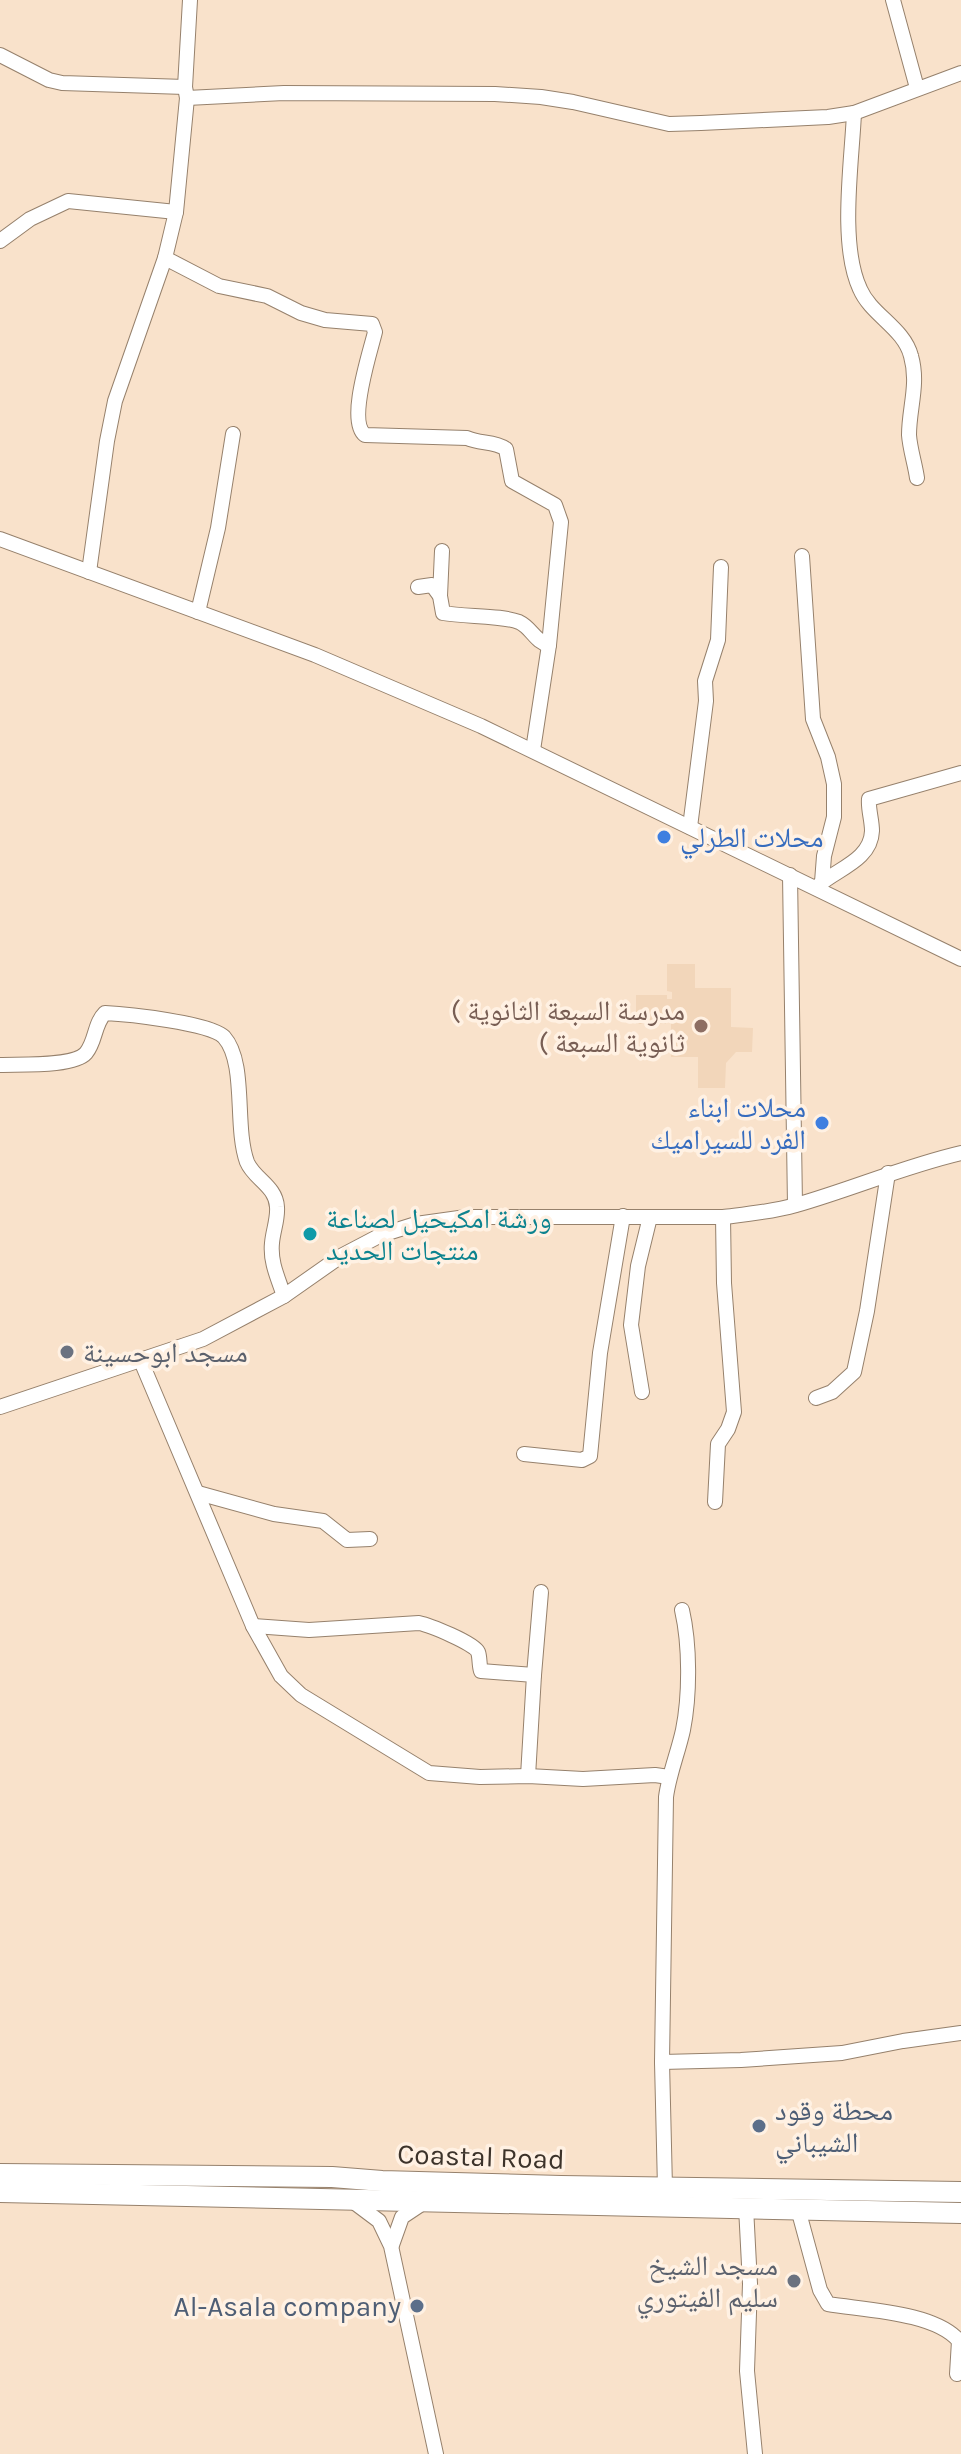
<svg xmlns="http://www.w3.org/2000/svg" width="961" height="2454" font-family="Karla,'Noto Naskh Arabic',sans-serif">
<style>
.built{fill:#f2d6ba}
.lines{fill:none;stroke-linecap:round;stroke-linejoin:round}
.minor-casing{stroke:#96816c;stroke-width:16}
.highway-casing{stroke:#96816c;stroke-width:22}
.minor{stroke:#fff;stroke-width:14}
.highway{stroke:#fff;stroke-width:20}
.shop-dot{fill:#3f7fe0;stroke:#fff1e3;stroke-width:3}
.education-dot{fill:#8d6e63;stroke:#fff1e3;stroke-width:3}
.culture-dot{fill:#0f9aa8;stroke:#fff1e3;stroke-width:3}
.worship-dot{fill:#6b7280;stroke:#fff1e3;stroke-width:3}
.service-dot{fill:#5c6f8a;stroke:#fff1e3;stroke-width:3}
.labels{text-anchor:middle;stroke-width:7;stroke-linejoin:round;paint-order:stroke}
.shop-label{font-size:28px;fill:#366cbe;stroke:#fff1e3;text-anchor:start}
.education-label{font-size:28px;fill:#785e54;stroke:#fff1e3;text-anchor:end}
.culture-label{font-size:28px;fill:#0d838f;stroke:#fff1e3;text-anchor:start}
.worship-label{font-size:28px;fill:#5b616d;stroke:#fff1e3;text-anchor:start}
.service-label{font-size:28px;fill:#4e5e75;stroke:#fff1e3;text-anchor:start}
.street-label{font-size:28px;fill:#3c332a;stroke:#fff1e3}
</style>
<rect width="100%" height="100%" fill="#f9e2cb"/>
<!-- built -->
<path class="built" d="M 667,964 L 695,964 L 695,988 L 731,988 L 731,1027 L 753,1028 L 752,1052 L 736,1052 L 726,1063 L 725,1088 L 698,1088 L 698,1057 L 671,1057 L 671,1048 L 667,1048 L 667,1034 L 671,1034 L 671,1012 L 666,1013 L 666,1024 L 636,1024 L 636,995 L 667,995 L 667,999 L 672,999 L 672,992 L 667,991 Z"/>
<g class="lines">
<defs>
<g id="minor">
<path d="M 893,0 L 917,88"/>
<path d="M 0,55 L 49,80 L 62,83 L 185,87"/>
<path d="M 187,98 L 284,93 L 495,94 L 541,97 L 573,102 L 669,124 L 701,123 L 828,117 L 854,113 L 961,73"/>
<path d="M 854,113 C 852,161 839,244 860,289 C 871,315 904,328 911,356 C 919,384 909,408 909,435 C 910,449 915,464 917,478"/>
<path d="M 0,241 L 30,219 L 68,201 L 176,212"/>
<path d="M 165,258 L 219,286 L 267,296 L 301,313 L 325,320 L 372,324 L 375,332 C 370,353 347,421 365,435 L 467,438 C 480,444 494,441 506,449 L 512,481 L 555,505 L 561,522 L 549,645 L 533,750"/>
<path d="M 0,539 L 315,655 L 481,726 L 961,959"/>
<path d="M 802,556 L 813,719 L 828,757 L 834,784 L 834,817 L 824,856 L 822,882"/>
<path d="M 89,572 L 107,441 L 115,401 L 165,258 L 176,212 L 187,98 L 185,87 L 190,0"/>
<path d="M 418,587 L 432,585 L 440,596 L 443,613 C 465,617 502,615 519,622 C 532,628 535,642 549,645"/>
<path d="M 440,596 L 442,551"/>
<path d="M 198,612 L 218,528 L 233,434"/>
<path d="M 690,827 L 706,701 L 705,681 L 718,640 L 721,567"/>
<path d="M 790,875 L 795,1205"/>
<path d="M 819,885 C 837,869 871,860 872,831 C 872,820 868,809 869,799 L 961,773"/>
<path d="M 0,1065 C 19,1064 74,1067 86,1053 C 96,1041 94,1024 105,1013 C 127,1014 210,1023 224,1037 C 247,1063 234,1126 247,1162 C 254,1179 276,1186 277,1207 C 278,1219 273,1231 272,1243 C 270,1262 278,1278 284,1296"/>
<path d="M 141,1361 L 253,1626 L 281,1676 L 301,1695 L 429,1773 L 480,1777 L 528,1776 L 583,1779 L 655,1775 L 669,1777"/>
<path d="M 642,1392 L 631,1325 L 638,1266 L 650,1217"/>
<path d="M 816,1398 L 832,1392 L 854,1372 L 867,1311 L 888,1173"/>
<path d="M 0,1407 L 203,1339 L 284,1296 L 341,1256 L 381,1235 L 416,1224 L 466,1217 L 723,1217 C 748,1214 772,1212 796,1205 C 852,1189 905,1166 961,1153"/>
<path d="M 524,1454 L 582,1460 L 590,1456 L 600,1353 L 623,1216"/>
<path d="M 198,1493 L 274,1514 L 323,1521 L 347,1540 L 370,1539"/>
<path d="M 715,1502 L 718,1444 L 728,1429 L 734,1412 L 724,1283 L 723,1217"/>
<path d="M 253,1626 L 309,1630 L 419,1623 C 429,1625 474,1643 478,1652 C 480,1657 479,1665 481,1671 L 534,1675 L 528,1776"/>
<path d="M 534,1675 L 541,1592"/>
<path d="M 662,2062 L 741,2060 L 842,2053 L 903,2041 L 961,2033"/>
<path d="M 665,2188 L 662,2062 L 666,1797 C 669,1774 678,1753 683,1730 C 690,1695 690,1645 682,1610"/>
<path d="M 351,2200 L 379,2221 L 391,2246 L 436,2454"/>
<path d="M 746,2207 L 750,2284 L 747,2371 L 755,2454"/>
<path d="M 798,2209 L 820,2290 L 828,2304 C 863,2310 935,2312 959,2341 L 957,2374"/>
<path d="M 392,2245 L 402,2217 L 426,2201"/>
</g>
<g id="highway">
<path d="M 0,2174 L 332,2177 L 382,2181 L 561,2186 L 961,2192"/>
<path d="M 0,2192 L 961,2213"/>
</g>
</defs>
<!-- minor casing -->
<use href="#minor" class="minor-casing"/>
<!-- highway casing -->
<use href="#highway" class="highway-casing"/>
<!-- minor -->
<use href="#minor" class="minor"/>
<!-- highway -->
<use href="#highway" class="highway"/>
</g>
<!-- markers -->
<g class="shop-dot">
<circle cx="664" cy="837" r="8"/>
<circle cx="822" cy="1123" r="8"/>
</g>
<circle class="education-dot" cx="701" cy="1026" r="8"/>
<circle class="culture-dot" cx="310" cy="1234" r="8"/>
<g class="worship-dot">
<circle cx="67" cy="1352" r="8"/>
<circle cx="794" cy="2281" r="8"/>
</g>
<g class="service-dot">
<circle cx="759" cy="2126" r="8"/>
<circle cx="417" cy="2306" r="8"/>
</g>
<g class="labels">
<!-- shop labels -->
<g class="shop-label">
<text x="680" y="847">محلات الطرلي</text>
<text x="806" y="1117" text-anchor="end">محلات ابناء<tspan x="806" dy="32">الفرد للسيراميك</tspan></text>
</g>
<!-- education labels -->
<g class="education-label">
<text x="685" y="1020">( مدرسة السبعة الثانوية<tspan x="685" dy="32">( ثانوية السبعة</tspan></text>
</g>
<!-- culture labels -->
<g class="culture-label">
<text x="326" y="1228">ورشة امكيحيل لصناعة<tspan x="326" dy="32">منتجات الحديد</tspan></text>
</g>
<!-- worship labels -->
<g class="worship-label">
<text x="83" y="1362">مسجد ابوحسينة</text>
<text x="778" y="2275" text-anchor="end">مسجد الشيخ<tspan x="778" dy="32">سليم الفيتوري</tspan></text>
</g>
<!-- service labels -->
<g class="service-label">
<text x="775" y="2120">محطة وقود<tspan x="775" dy="32">الشيباني</tspan></text>
<text x="401" y="2316" text-anchor="end">Al-Asala company</text>
</g>
<!-- street labels -->
<g class="street-label">
<text transform="translate(481 2156) rotate(2)" y="10">Coastal Road</text>
</g>
</g>
</svg>
